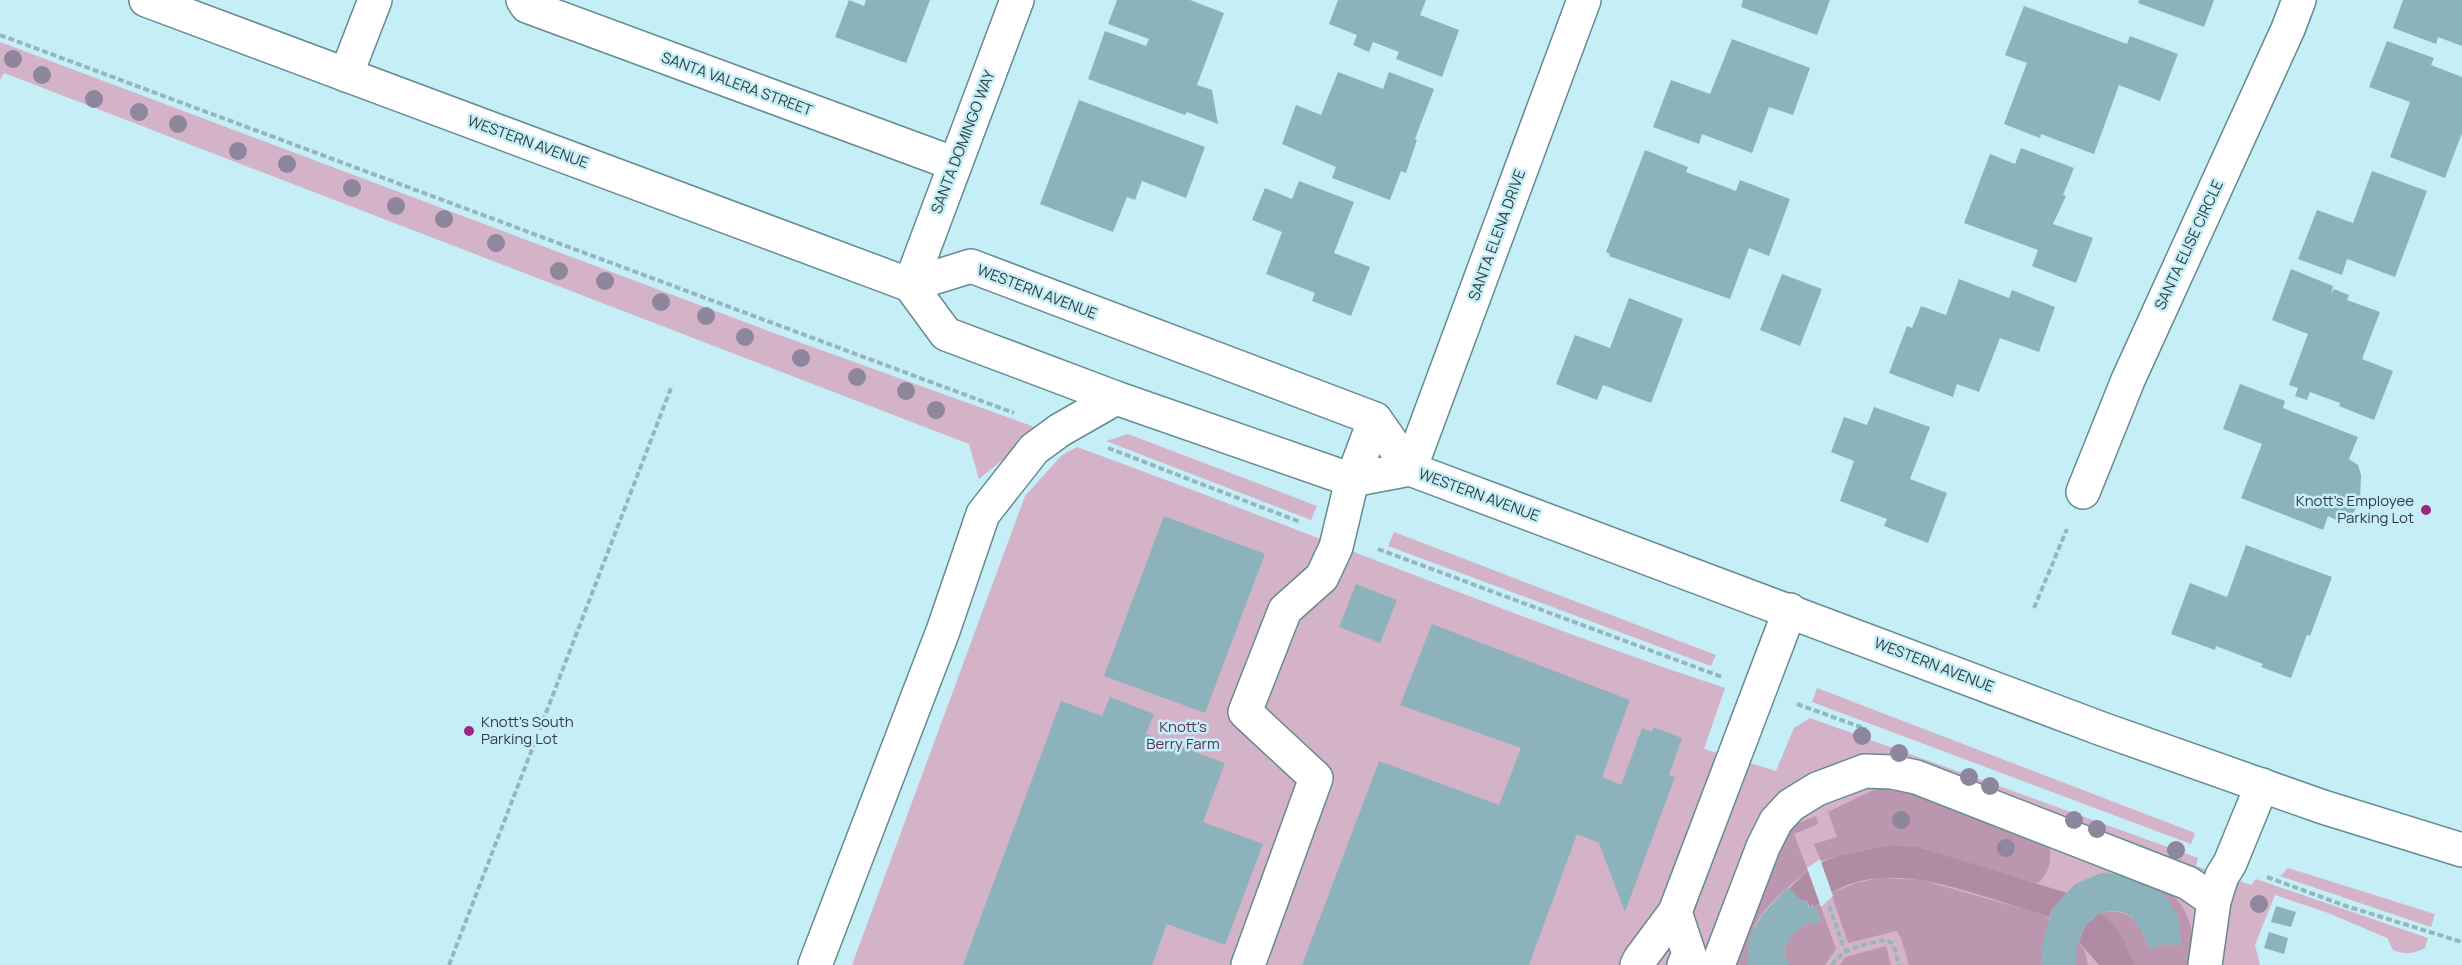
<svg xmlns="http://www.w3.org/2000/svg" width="2462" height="965" font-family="Manrope,sans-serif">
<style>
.green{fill:#d4b3c9}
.forest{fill:#bb96af}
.water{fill:#af8ba4}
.pier{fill:#c5eef6}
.building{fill:#8cb3bb}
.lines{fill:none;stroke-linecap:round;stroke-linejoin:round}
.minor-casing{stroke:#658b92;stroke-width:36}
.major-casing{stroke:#658b92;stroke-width:36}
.path{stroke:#95b6bd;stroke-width:4;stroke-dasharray:6 3;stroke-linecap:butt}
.minor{stroke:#fff;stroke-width:33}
.major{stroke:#fff;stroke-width:33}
.tree{fill:#8d869c}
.poi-dot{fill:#9c2782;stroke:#c5eef6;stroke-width:2}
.labels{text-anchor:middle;stroke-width:5;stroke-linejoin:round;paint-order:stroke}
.street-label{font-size:15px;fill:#2f3f42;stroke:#c5eef6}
.poi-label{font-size:15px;fill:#2f3f42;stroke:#c5eef6;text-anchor:end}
.park-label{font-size:15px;fill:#603053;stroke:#c5eef6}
</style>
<rect width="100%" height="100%" fill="#c5eef6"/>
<!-- green -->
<g class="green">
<path d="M 0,42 L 771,332 L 1040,429 L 979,479 L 969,444 L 4,73 L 0,80 Z"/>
<path d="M 1128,434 L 1317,506 L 1311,520 L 1106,441 Z"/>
<path d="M 1077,447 C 1294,526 1506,615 1725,688 L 1704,749 L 1776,771 L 1794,728 L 1810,718 L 2198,858 L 2196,866 L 2251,885 L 2256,879 L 2428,938 L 2425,948 C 2413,954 2406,955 2393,950 L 2387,938 L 2328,913 L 2275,895 L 2255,945 L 2260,965 L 852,965 L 1025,496 L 1062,455 Z"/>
<path d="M 1394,532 L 1716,655 L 1711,666 L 1388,546 Z"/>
<path d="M 1817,688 L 2195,833 L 2191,844 L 1812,702 Z"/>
<path d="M 2288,868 L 2435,914 L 2431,927 L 2280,876 Z"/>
</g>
<!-- forest -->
<g class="forest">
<path d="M 1888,783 L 2050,844 C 2051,859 2051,872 2038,883 L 2025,881 L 1918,847 L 1890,845 L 1850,853 L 1821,861 L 1814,844 L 1837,837 L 1828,812 Z"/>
<path d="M 1816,816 L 1818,824 L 1794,834 L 1808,871 C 1790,885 1761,907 1752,932 C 1749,942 1749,955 1748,965 L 1732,965 L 1774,863 L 1792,826 Z"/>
<path d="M 1879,878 L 1921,880 L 2041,914 L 2072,934 L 2084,949 L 2088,965 L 1909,965 L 1901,938 L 1897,931 L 1848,943 L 1831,893 L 1856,883 Z"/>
<path d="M 2156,888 C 2179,891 2193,921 2193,942 C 2192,949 2189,958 2187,965 L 2135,965 C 2126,945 2120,925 2100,913 C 2131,907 2139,922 2149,948 L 2168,944 L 2181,945 C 2178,916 2177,910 2156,888 Z"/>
<path d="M 1820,904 L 1836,949 L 1825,965 L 1789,965 L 1784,954 L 1785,948 L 1794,932 L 1808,923 L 1819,923 L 1820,918 L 1815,907 Z"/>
<path d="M 1886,946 L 1891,965 L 1840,965 L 1845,957 Z"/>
</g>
<!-- water -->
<g class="water">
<path d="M 1890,845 L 1918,847 L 2067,893 L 2052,909 L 2049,918 L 2041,914 C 1980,897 1892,856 1833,892 C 1826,896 1821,903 1815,907 L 1812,904 L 1810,908 L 1807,901 L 1801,900 L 1789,889 C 1823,852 1846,855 1890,845 Z"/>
<path d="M 2100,913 C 2120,925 2126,945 2135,965 L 2099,965 L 2079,942 L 2085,926 Z"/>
</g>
<!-- pier -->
<path class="pier" d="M 1820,859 L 1833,896 L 1821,907 L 1807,868 Z"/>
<!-- building -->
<g class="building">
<path d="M 849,0 L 864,6 L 866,0 L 930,0 L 906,63 L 835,37 Z"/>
<path d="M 1117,0 L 1190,0 L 1224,13 L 1197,85 L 1212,90 L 1218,124 L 1187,112 L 1185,115 L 1088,79 L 1105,31 L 1146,46 L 1149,39 L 1108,24 Z"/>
<path d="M 1338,0 L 1426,0 L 1420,15 L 1459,30 L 1442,77 L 1396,59 L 1399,52 L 1373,42 L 1369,52 L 1353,45 L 1357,35 L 1329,24 Z"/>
<path d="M 1743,0 L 1830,0 L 1817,35 L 1741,7 Z"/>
<path d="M 2139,0 L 2214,0 L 2204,27 L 2138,3 Z"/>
<path d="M 2403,0 L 2462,0 L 2462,46 L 2438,37 L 2436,44 L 2393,28 Z"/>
<path d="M 2024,6 L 2127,44 L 2130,36 L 2178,54 L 2160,101 L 2119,85 L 2094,154 L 2041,134 L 2040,138 L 2004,124 L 2027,63 L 2005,55 Z"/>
<path d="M 1732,39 L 1810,68 L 1793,115 L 1769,107 L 1752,153 L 1702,134 L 1699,144 L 1653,127 L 1671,80 L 1710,94 Z"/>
<path d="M 2387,41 L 2434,58 L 2431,65 L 2462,77 L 2462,133 L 2445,178 L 2390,157 L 2410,102 L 2369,87 Z"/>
<path d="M 1338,72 L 1383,89 L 1389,72 L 1434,89 L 1415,139 L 1417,140 L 1406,173 L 1401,171 L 1390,200 L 1332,178 L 1336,167 L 1282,144 L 1296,105 L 1321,115 Z"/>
<path d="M 1079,100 L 1205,147 L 1186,198 L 1142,181 L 1135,200 L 1127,197 L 1113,232 L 1040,204 Z"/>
<path d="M 2021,148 L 2074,168 L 2063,195 L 2066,196 L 2053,224 L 2093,238 L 2076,283 L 2032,266 L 2038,250 L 1964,223 L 1990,154 L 2015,164 Z"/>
<path d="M 1645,150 L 1688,167 L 1686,172 L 1736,191 L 1740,180 L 1790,199 L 1769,256 L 1749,248 L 1730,299 L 1609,256 L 1610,254 L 1606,252 Z"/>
<path d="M 2372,171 L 2427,191 L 2395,277 L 2347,259 L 2342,275 L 2298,259 L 2317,210 L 2353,223 Z"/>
<path d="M 1299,181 L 1354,202 L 1334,253 L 1370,267 L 1351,316 L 1312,301 L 1315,293 L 1266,274 L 1282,232 L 1252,220 L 1265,188 L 1292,199 Z"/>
<path d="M 2291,269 L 2333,286 L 2331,294 L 2334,289 L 2349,295 L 2347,300 L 2380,312 L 2362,359 L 2393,371 L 2374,420 L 2339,406 L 2340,403 L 2310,392 L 2307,400 L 2295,396 L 2298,388 L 2289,385 L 2308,334 L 2272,320 Z"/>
<path d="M 1782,274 L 1822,289 L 1800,346 L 1760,330 Z"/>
<path d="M 1959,279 L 2009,298 L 2012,290 L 2055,307 L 2039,352 L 2000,338 L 1979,392 L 1957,384 L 1953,397 L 1889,373 L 1907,326 L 1912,328 L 1921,306 L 1946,315 Z"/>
<path d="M 1629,298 L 1683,319 L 1651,403 L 1603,385 L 1597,400 L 1556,384 L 1575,335 L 1610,348 Z"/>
<path d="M 2240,384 L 2285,401 L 2283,408 L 2358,437 L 2349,459 L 2358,465 L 2361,475 L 2360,500 L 2354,512 L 2343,519 L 2336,520 L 2328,516 L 2323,530 L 2241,498 L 2262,444 L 2223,429 Z"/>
<path d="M 1874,407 L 1930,427 L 1910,479 L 1947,493 L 1928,543 L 1884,526 L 1887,519 L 1840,501 L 1854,461 L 1831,452 L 1844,417 L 1867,425 Z"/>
<path d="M 1164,516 L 1265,554 L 1205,713 L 1104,676 Z"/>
<path d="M 2246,545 L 2332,577 L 2310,636 L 2307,635 L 2291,678 L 2261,667 L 2263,664 L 2216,646 L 2215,650 L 2171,634 L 2190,583 L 2227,597 Z"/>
<path d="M 1356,584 L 1397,600 L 1380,643 L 1339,627 Z"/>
<path d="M 1432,624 L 1630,700 L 1602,777 L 1621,785 L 1642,728 L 1652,732 L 1653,727 L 1682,738 L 1669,775 L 1675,777 L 1625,912 L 1599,843 L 1577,834 L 1529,965 L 1302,965 L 1379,761 L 1499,805 L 1521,748 L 1400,705 Z"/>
<path d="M 1110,697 L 1154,714 L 1146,734 L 1225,763 L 1203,822 L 1263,844 L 1225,945 L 1167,924 L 1152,965 L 963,965 L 1061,701 L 1102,716 Z"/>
<path d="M 2101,873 L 2124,874 L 2156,888 L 2169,901 L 2178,916 L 2181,945 L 2168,944 L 2149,948 L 2143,933 L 2132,917 L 2123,912 L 2111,911 L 2100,913 L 2085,926 L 2077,946 L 2076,965 L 2041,965 L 2043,943 L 2052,909 L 2075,884 Z"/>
<path d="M 1788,887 L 1801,900 L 1807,901 L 1808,907 L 1810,908 L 1812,904 L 1815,907 L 1820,918 L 1819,923 L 1808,923 L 1794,932 L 1785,948 L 1784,954 L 1789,965 L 1748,965 L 1747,949 L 1752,932 L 1763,914 Z"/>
<path d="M 2276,906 L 2296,912 L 2291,927 L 2271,922 Z"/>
<path d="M 2269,932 L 2288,938 L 2284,954 L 2264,948 Z"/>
</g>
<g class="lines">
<defs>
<g id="minor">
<path d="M 523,0 L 527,6 L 955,164"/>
<path d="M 346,75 L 375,0"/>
<path d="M 910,285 L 1017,0"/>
<path d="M 1410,469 L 1584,0"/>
<path d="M 2083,492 L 2128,380 L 2288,29 L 2299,0"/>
<path d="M 2214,901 L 2222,876 L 2230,863 L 2262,785"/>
<path d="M 1675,912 L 1689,954 L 1684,965"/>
<path d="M 815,965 L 943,631 L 983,514 L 1034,449 L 1060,430 L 1116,398"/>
<path d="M 1248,965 L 1316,778 L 1245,712 L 1285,610 L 1322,577 L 1336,547 L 1352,480 L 1375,419"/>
<path d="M 1637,965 L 1640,959 L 1675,912 L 1790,610"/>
<path d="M 1718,965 L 1763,847 L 1776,821 L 1791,805 L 1817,789 L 1865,771 L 1892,772 L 1916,777 L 2188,883 L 2214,901 L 2205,965"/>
</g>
<g id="major">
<path d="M 146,0 L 910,285 L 946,334 L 1116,398 L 1352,480 L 1410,469 L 2102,729 L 2323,807 L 2462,850"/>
<path d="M 910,285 L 971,266 L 1375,419 L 1410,469"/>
</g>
</defs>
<!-- minor casing -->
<use href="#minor" class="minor-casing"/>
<!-- major casing -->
<use href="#major" class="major-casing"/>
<!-- path -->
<g class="path">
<path d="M 0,35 L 1014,413"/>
<path d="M 1108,448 L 1300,522"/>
<path d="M 1378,549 L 1722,677"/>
<path d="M 2034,608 L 2067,529"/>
<path d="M 1797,704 L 1866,729"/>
<path d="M 2267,877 L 2346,906 L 2462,942"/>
<path d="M 1829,906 L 1843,945 L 1846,950"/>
<path d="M 449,965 L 671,388"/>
<path d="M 1832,965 C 1844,947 1865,944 1886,940 L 1893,944 L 1899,965"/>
</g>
<!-- minor -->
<use href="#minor" class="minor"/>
<!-- major -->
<use href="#major" class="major"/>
</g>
<!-- trees -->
<g class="tree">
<circle cx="13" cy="59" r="9"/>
<circle cx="42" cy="75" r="9"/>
<circle cx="94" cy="99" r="9"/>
<circle cx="139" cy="112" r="9"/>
<circle cx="178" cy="124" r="9"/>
<circle cx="238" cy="151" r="9"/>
<circle cx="287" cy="164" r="9"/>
<circle cx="352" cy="188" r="9"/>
<circle cx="396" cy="206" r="9"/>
<circle cx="444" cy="219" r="9"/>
<circle cx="496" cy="243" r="9"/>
<circle cx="559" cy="271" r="9"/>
<circle cx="605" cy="281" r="9"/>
<circle cx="661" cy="302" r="9"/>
<circle cx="706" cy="316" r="9"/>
<circle cx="745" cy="337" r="9"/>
<circle cx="801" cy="358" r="9"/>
<circle cx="857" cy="377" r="9"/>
<circle cx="906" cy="391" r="9"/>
<circle cx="936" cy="410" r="9"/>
<circle cx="1862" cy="736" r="9"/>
<circle cx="1899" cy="753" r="9"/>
<circle cx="1969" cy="777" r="9"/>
<circle cx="1990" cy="786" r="9"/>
<circle cx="1901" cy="820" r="9"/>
<circle cx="2074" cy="820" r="9"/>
<circle cx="2097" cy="829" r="9"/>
<circle cx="2006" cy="848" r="9"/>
<circle cx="2176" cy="850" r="9"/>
<circle cx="2259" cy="904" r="9"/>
</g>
<!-- markers -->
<g class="poi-dot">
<circle cx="2426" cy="510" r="6"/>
<circle cx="469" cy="731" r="6"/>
</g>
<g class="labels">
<!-- street labels -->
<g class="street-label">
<text transform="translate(737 84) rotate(20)" y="5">SANTA VALERA STREET</text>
<text transform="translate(528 142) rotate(20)" y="5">WESTERN AVENUE</text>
<text transform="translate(963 142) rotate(-69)" y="5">SANTA DOMINGO WAY</text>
<text transform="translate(1497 235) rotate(-70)" y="5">SANTA ELENA DRIVE</text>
<text transform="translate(2189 245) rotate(-65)" y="5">SANTA ELISE CIRCLE</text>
<text transform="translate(1037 292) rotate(21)" y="5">WESTERN AVENUE</text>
<text transform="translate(1479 495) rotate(20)" y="5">WESTERN AVENUE</text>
<text transform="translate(1934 665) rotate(21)" y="5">WESTERN AVENUE</text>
</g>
<!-- poi labels -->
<g class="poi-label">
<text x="2414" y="506">Knott's Employee<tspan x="2414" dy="17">Parking Lot</tspan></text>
<text x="481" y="727" text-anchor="start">Knott's South<tspan x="481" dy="17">Parking Lot</tspan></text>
</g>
<!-- park labels -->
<g class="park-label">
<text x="1183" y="732">Knott's<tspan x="1183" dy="17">Berry Farm</tspan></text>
</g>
</g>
</svg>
